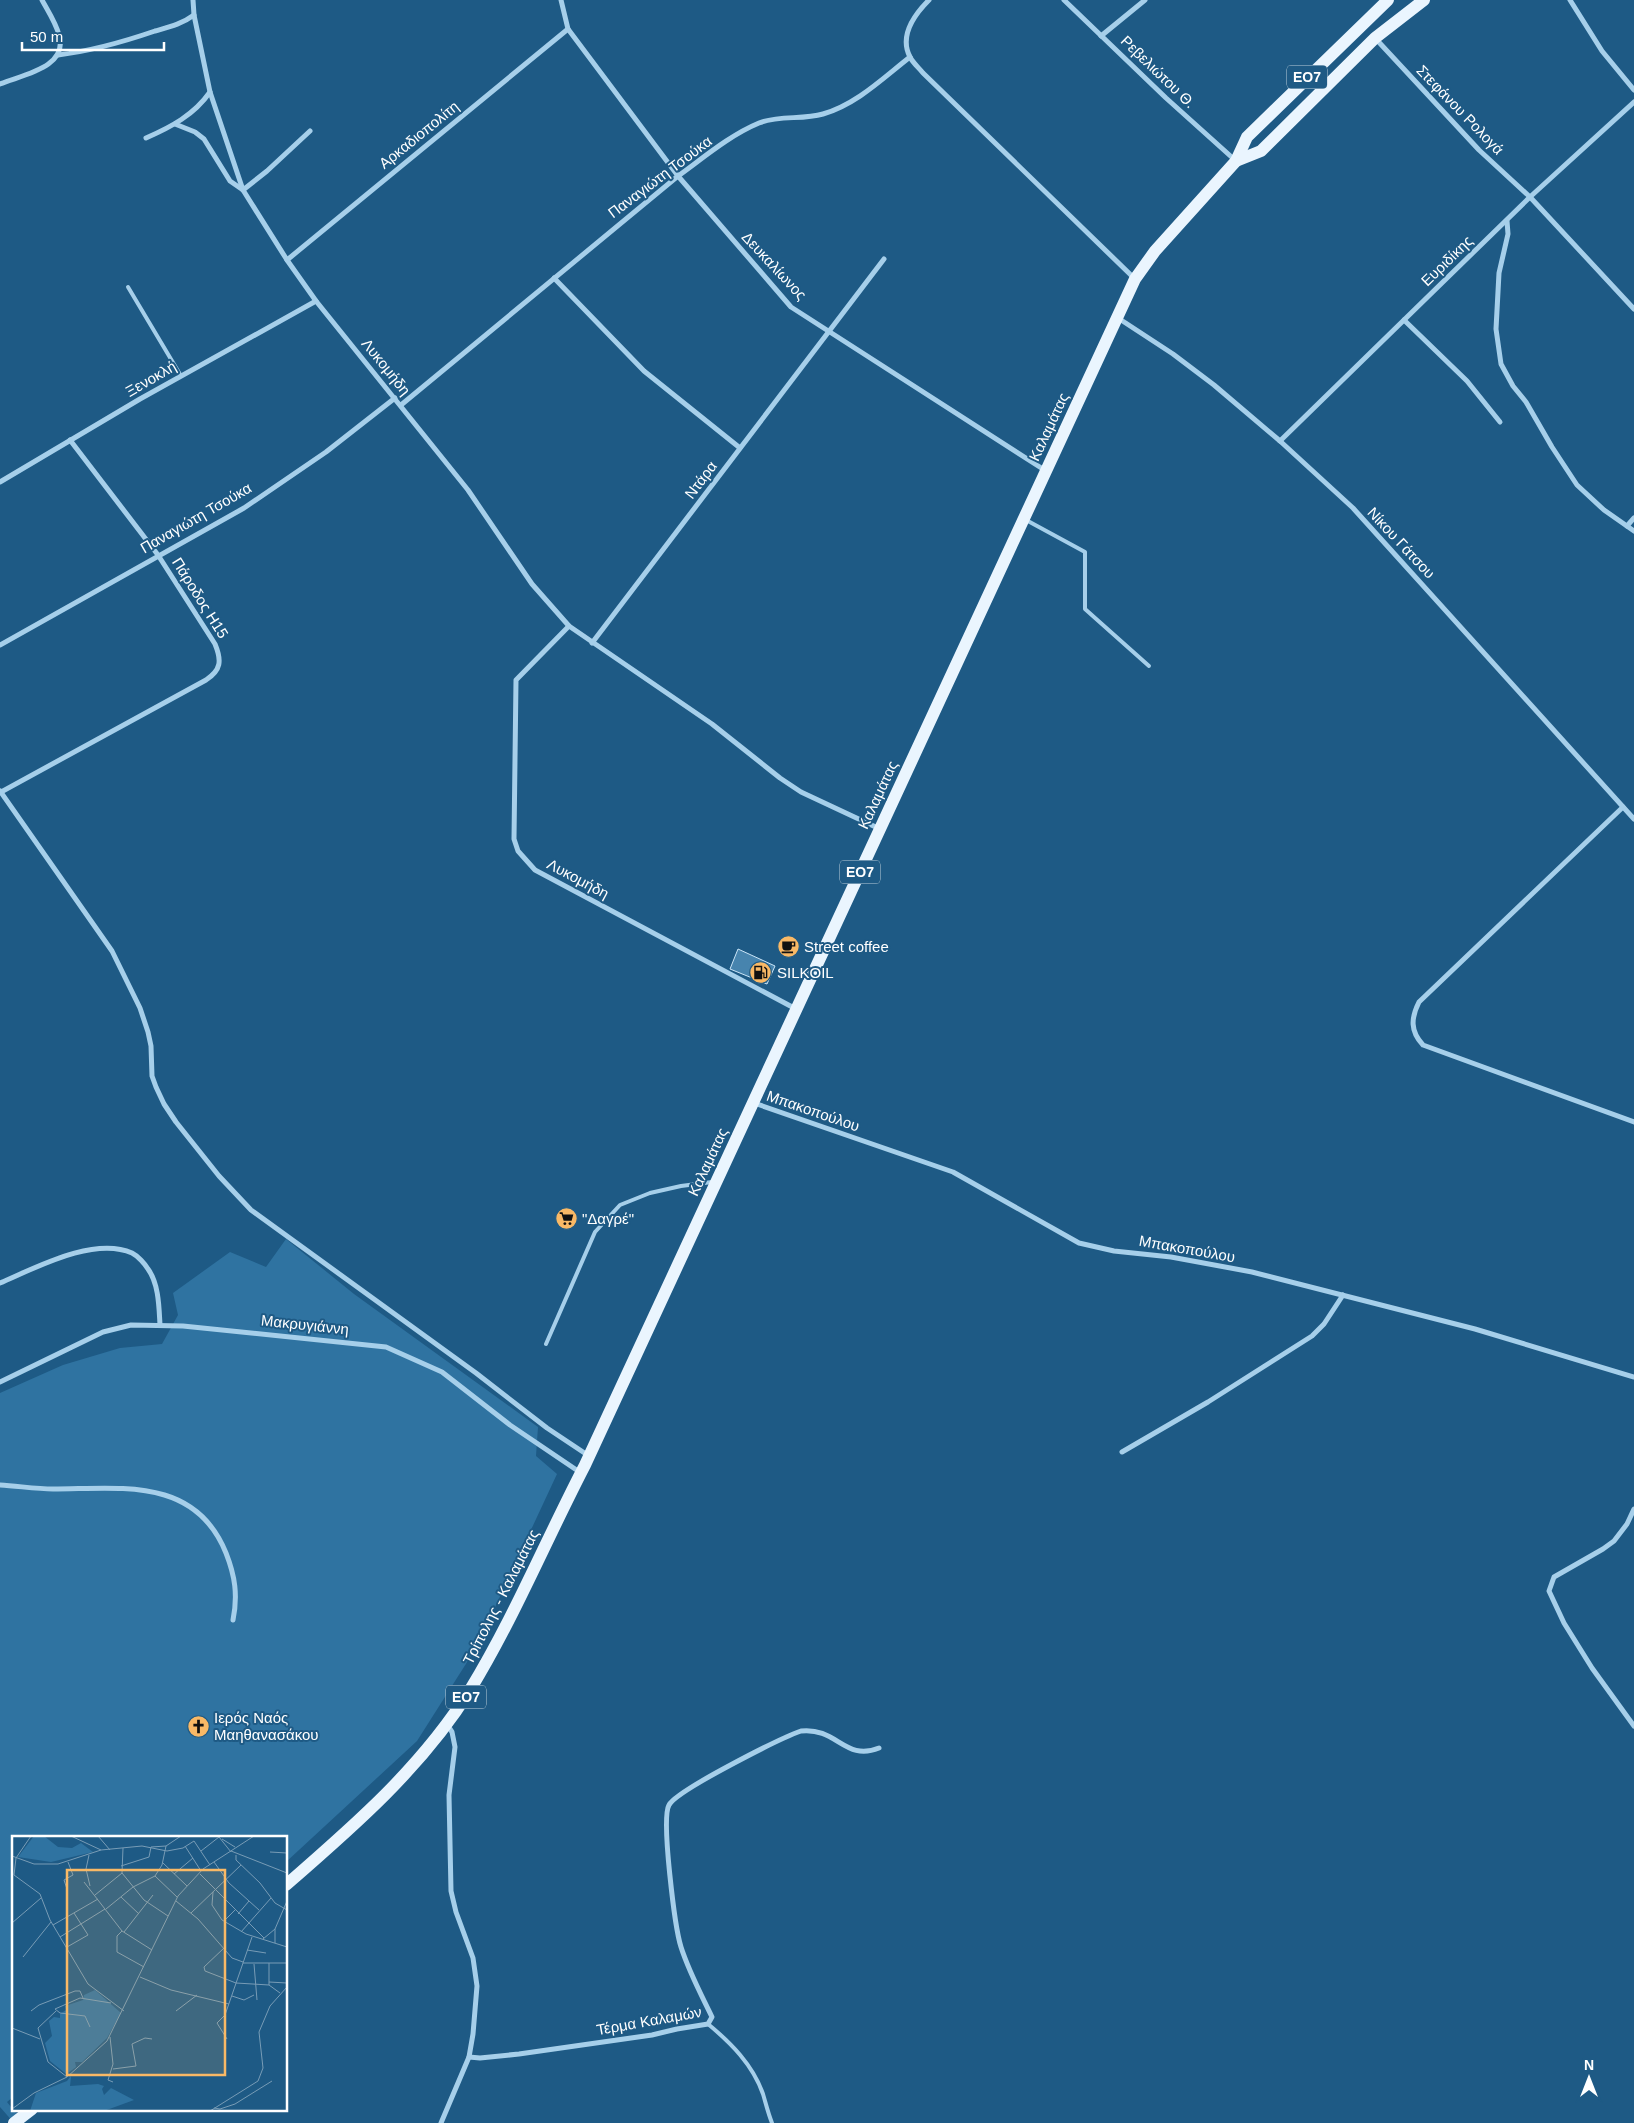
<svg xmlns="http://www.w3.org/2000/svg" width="1634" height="2123" font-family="Helvetica,sans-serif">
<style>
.green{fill:#2f73a1}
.building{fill:#4784ae;stroke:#cbe5f7}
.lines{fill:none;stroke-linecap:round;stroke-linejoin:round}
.lane{stroke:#a6cfea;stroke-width:4}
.street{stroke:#a6cfea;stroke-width:5}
.primary{stroke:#eaf5fe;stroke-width:12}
.labels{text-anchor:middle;stroke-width:4;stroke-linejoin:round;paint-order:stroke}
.shield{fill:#1e5a85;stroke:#bcceda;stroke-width:1}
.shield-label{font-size:14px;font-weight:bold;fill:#fff}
.street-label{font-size:15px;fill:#fff;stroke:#1e5a85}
.poi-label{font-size:15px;fill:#fff;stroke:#1e5a85;text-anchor:start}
.inset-road{fill:none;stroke:#789cb6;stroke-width:1}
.view{fill:#f9b966;fill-opacity:0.15;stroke:#f9b966;stroke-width:2.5}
.inset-edge{fill:none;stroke:#fff;stroke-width:2.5}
</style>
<rect width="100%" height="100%" fill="#1e5a85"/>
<!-- green -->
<path class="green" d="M 286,1239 L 354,1294 L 538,1427 L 536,1456 L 557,1474 L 476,1648 L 417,1741 L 286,1862 L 286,1837 L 14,1837 L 14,2096 L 7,2102 L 24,2123 L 14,2123 L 0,2107 L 0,1393 L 63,1365 L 120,1348 L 162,1344 L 178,1315 L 173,1293 L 230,1252 L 266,1267 Z"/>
<!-- building -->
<path class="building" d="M 738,949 L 775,966 L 767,984 L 730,969 Z"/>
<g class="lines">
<!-- lane -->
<g class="lane">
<path d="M 128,287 L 181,376"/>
<path d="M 1026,520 L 1085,552 L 1085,609 L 1149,666"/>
<path d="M 546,1344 L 595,1232 L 620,1205 L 650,1193 L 681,1186 L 712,1182"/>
<path d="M 708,2024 C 731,2043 753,2065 763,2094 C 766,2104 768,2113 772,2123"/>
</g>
<!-- street -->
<g class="street">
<path d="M 193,0 L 194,15 L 210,92 L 243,190 L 287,260 L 316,301 L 468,490 L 532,584 L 569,626 L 712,724 L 780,778 L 801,792 L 880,829"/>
<path d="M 561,0 L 568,29 L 678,176 L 791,307 L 1046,471"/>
<path d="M 929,0 C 915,14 899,36 910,57 C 913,63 919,68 923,73 L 1135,279"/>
<path d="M 1064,0 L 1166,98 L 1236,161"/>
<path d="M 1570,0 L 1602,51 L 1634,90"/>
<path d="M 1101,36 L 1145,0"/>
<path d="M 1375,38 L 1479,150 L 1530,197 L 1634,309"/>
<path d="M 58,55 C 91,51 123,42 155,31 C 169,27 182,24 194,15"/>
<path d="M 0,84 C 21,75 69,68 59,35 C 56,23 48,11 42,0"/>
<path d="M 175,124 L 195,132 L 204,139 L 230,181 L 243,190"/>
<path d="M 146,138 C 171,127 194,115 210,92"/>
<path d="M 243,190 L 267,171 L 310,131"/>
<path d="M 1507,221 L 1508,234 L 1499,273 L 1496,329 L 1501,364 L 1513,386 L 1526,402 L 1552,447 L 1577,485 L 1604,510 L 1634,531"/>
<path d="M 287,260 L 568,29"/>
<path d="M 554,278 L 644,371 L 740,448"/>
<path d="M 1118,318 L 1173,354 L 1214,385 L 1280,441 L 1353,508 L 1634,819"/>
<path d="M 1404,320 L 1467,381 L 1500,422"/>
<path d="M 401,405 L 678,176 C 703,158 730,135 759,123 C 779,115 802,120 823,114 C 857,104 883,78 910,57"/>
<path d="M 1280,441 L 1530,197 L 1634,102"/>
<path d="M 0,482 L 140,399 L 316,301"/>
<path d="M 1627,526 L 1634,518"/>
<path d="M 569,626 L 516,680 L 514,839 L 518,851 L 535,870 L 796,1009"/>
<path d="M 592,643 L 884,259"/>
<path d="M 0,645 L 244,508 L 326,452 L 395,398"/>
<path d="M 0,791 L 112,951 L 140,1008 L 148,1032 L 151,1046 L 152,1076 L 156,1087 L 164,1104 L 176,1122 L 219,1176 L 251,1210 L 476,1373 L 547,1428 L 589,1456"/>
<path d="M 1,792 L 206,680 C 221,670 222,661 215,644 L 158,555 L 70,440"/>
<path d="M 1623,807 L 1419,1002 C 1411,1018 1410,1031 1423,1045 L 1634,1122"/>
<path d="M 754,1103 L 953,1172 L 1079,1243 L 1114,1251 L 1171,1257 L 1252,1272 L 1475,1329 L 1634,1377"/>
<path d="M 0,1283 C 35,1268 94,1236 132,1253 C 138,1256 145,1264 148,1269 C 159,1284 159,1308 160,1325"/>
<path d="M 0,1382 L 103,1332 L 131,1325 L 183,1326 L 386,1347 L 442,1372 L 510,1425 L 581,1473"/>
<path d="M 1122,1452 L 1208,1402 L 1312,1336 L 1324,1324 L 1343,1295"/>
<path d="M 0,1485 C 18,1486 36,1489 53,1489 C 120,1489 195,1476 226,1553 C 235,1576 238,1595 233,1620"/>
<path d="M 1634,1509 L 1627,1524 L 1614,1541 L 1603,1549 L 1554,1577 L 1549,1591 L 1564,1623 L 1592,1668 L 1634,1726"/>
<path d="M 469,2057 L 480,2058 L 519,2054 L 652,2035 L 677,2029 L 708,2024 L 712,2017 C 701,1994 689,1972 681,1947 C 675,1928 661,1819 669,1805 C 677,1790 781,1738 801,1731 C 837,1727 845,1762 879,1748"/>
<path d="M 441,2123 L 469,2057 L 473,2034 L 477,1986 L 473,1958 L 456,1912 L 451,1891 L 449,1795 L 455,1747 L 452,1732 L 448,1726"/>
</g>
<!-- primary -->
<g class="primary">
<path d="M 1236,161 L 1261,151 L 1375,38 L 1424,0"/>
<path d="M 286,1885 C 354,1826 422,1767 470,1690 C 514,1618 546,1540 585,1465 L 1135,279 L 1155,251 L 1236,161 L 1247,137 L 1388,0"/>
<path d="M 14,2123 L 32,2109"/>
</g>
</g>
<!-- icons -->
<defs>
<symbol id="cafe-disc" viewBox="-11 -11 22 22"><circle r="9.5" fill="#f9b966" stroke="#1e5a85"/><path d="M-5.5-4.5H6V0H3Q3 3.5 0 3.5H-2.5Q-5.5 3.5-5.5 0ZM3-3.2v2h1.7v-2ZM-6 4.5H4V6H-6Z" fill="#111"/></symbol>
<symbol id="fuel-disc" viewBox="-11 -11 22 22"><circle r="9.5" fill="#f9b966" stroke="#1e5a85"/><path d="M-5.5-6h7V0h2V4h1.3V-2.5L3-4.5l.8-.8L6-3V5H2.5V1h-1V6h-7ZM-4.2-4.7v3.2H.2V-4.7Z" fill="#111"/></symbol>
<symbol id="supermarket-disc" viewBox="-11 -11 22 22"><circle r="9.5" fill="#f9b966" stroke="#1e5a85"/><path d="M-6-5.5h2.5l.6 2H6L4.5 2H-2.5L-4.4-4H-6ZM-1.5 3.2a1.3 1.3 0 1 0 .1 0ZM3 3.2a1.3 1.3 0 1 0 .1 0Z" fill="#111"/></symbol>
<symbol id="church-disc" viewBox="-11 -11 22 22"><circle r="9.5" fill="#f9b966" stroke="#1e5a85"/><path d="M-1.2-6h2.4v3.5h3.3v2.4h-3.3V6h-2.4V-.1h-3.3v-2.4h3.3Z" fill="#111"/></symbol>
</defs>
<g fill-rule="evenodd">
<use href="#cafe-disc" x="776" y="934" width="25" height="25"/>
<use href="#fuel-disc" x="748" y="960" width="25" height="25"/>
<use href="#supermarket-disc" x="554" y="1206" width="25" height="25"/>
<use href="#church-disc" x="186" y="1714" width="25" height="25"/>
</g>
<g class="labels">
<!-- shield labels -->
<g class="shield">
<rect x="1287" y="65.5" width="40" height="23" rx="4"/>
<rect x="840" y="860.5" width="40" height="23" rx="4"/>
<rect x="446" y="1685.5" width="40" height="23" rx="4"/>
</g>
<g class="shield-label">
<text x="1307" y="82">ΕΟ7</text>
<text x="860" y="877">ΕΟ7</text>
<text x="466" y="1702">ΕΟ7</text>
</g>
<!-- street labels -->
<g class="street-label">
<text transform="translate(1158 72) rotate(44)" y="5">Ρεβελιώτου Θ.</text>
<text transform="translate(1460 110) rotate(46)" y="5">Στεφάνου Ρολογά</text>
<text transform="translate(419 135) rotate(-39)" y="5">Αρκαδιοπολίτη</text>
<text transform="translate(660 177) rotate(-37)" y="5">Παναγιώτη Τσούκα</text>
<text transform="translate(1447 261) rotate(-44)" y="5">Ευριδίκης</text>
<text transform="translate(774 266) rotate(47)" y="5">Δευκαλίωνος</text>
<text transform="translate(386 367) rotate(51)" y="5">Λυκομήδη</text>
<text transform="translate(151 379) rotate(-30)" y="5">Ξενοκλή</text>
<text transform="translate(1049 427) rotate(-65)" y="5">Καλαμάτας</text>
<text transform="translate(701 480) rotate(-53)" y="5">Ντάρα</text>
<text transform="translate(196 518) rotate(-30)" y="5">Παναγιώτη Τσούκα</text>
<text transform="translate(1401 543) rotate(47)" y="5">Νίκου Γάτσου</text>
<text transform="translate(200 598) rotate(58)" y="5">Πάροδος Η15</text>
<text transform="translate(878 795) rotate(-65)" y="5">Καλαμάτας</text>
<text transform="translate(578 879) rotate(28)" y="5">Λυκομήδη</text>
<text transform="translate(813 1111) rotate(19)" y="5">Μπακοπούλου</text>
<text transform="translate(708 1162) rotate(-65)" y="5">Καλαμάτας</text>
<text transform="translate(1187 1249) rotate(10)" y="5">Μπακοπούλου</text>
<text transform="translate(305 1325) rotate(6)" y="5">Μακρυγιάννη</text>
<text transform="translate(501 1597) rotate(-63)" y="5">Τρίπολης - Καλαμάτας</text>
<text transform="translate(649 2021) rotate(-10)" y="5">Τέρμα Καλαμών</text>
</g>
<!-- poi labels -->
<g class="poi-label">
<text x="804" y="952">Street coffee</text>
<text x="777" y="978">SILKOIL</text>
<text x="582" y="1224">"Δαγρέ"</text>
<text x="214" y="1723">Ιερός Ναός<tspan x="214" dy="17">Μαηθανασάκου</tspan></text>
</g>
</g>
<!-- overview -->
<g transform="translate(12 1836)">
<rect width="275" height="275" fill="#1e5a85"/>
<path d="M 22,0 L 32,0 L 46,11 L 60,12 L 69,7 L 81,16 L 39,26 L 6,21 ZM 83,154 L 109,177 L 95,202 L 70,226 L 63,226 L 64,231 L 56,237 L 59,241 L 58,250 L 86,248 L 92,250 L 90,253 L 92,259 L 99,252 L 122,264 L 92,275 L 18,275 L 24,257 L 55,245 L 58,241 L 38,225 L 33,207 L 40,200 L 37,185 L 42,181 L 48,182 L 48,178 L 54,174 L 53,170 L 71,164 L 72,159 Z" fill="#2f73a1"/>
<path class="inset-road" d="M 19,0 L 4,22 L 2,39 L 28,58 L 38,84 L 76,148 L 112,175M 59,0 L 89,14M 86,0 L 98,14M 207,1 L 219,16M 210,3 L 223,11M 182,5 L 198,29M 173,10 L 189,35M 111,12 L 110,37 L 132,64 L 156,80M 189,15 L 207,1M 219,15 L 275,37M 258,16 L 275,17M 77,19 L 74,33 L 78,50M 224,19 L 224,24 L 248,47 L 263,67 L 275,74M 0,20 L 22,28 L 46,28 L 89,14 L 130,10 L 155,15 L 171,12 L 182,5M 202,26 L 217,47 L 247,74M 151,27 L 175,50M 109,30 L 137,21 L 139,11 L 154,10M 162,38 L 181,22M 188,38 L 252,102M 143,40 L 165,61M 72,46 L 110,95 L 140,114M 55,53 L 52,44 L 61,39 L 56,26M 201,56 L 200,69 L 210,84 L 234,98 L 275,111M 83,59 L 110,37M 109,61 L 127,78M 164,65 L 186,83 L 220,122 L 231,126M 94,73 L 121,51 L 143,40 L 150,29 L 154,10 L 169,0M 179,77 L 229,29M 226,78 L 237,65M 212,85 L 223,74M 0,87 L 29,62M 41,89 L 86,63M 110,95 L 105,100 L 105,116 L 132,131M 112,96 L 141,59M 229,96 L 259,62M 48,101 L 93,73M 251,103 L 263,93M 263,107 L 263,93 L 275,65M 55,111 L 76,99 L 62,77M 212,112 L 192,131 L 193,135 L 224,147 L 257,149 L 268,157M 235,114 L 254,117M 11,121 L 39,86M 231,127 L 275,127M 257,127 L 257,149M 242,128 L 245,164M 128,141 L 159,154 L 217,168M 257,146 L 275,147M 220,160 L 232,164 L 242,159M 19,175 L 27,169 L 63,155 L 68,155 L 71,162M 44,175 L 26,192 L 36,226 L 55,241M 164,175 L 185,159M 78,191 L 73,180 L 48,177 L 43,173 L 68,162 L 99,167M 0,192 L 28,203M 98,201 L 101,228 L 96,244 L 101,246M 215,203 L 205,187 L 213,179 L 240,101M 101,233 L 124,230 L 120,208 L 133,202 L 140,203M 202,272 L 208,273 L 223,268 L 260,245M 0,273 L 22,257 L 55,241 L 95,205 L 166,60 L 191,33 L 242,0M 198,275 L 246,245 L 251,232 L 247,196 L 258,170 L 275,151"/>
<path class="view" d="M 55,34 L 213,34 L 213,239 L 55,239 Z"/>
<rect width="275" height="275" class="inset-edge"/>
</g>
<!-- north arrow -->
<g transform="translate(1589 2078)" stroke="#1e5a85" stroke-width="4" paint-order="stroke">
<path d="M0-4L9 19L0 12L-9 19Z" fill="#ffffff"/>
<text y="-8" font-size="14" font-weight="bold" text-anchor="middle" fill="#ffffff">N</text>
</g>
<!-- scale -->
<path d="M22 42v8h142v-8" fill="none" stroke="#ffffff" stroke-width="2.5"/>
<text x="30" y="42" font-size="15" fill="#ffffff" stroke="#1e5a85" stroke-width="4" paint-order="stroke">50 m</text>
</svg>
